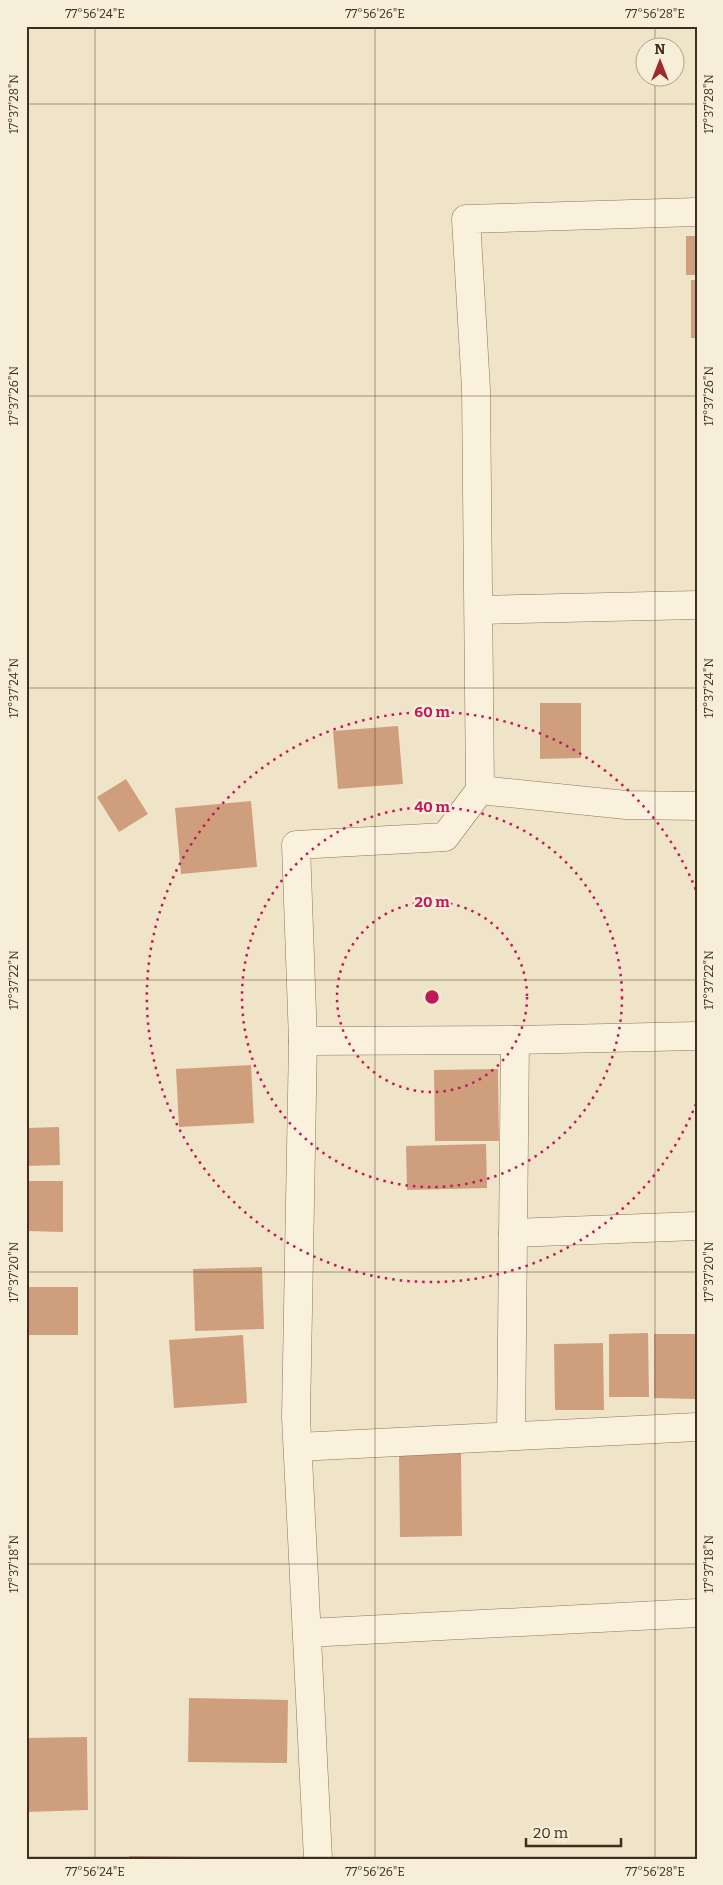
<svg xmlns="http://www.w3.org/2000/svg" width="723" height="1885" font-family="Bitter,serif">
<style>
.building{fill:#cf9f7d}
.lines{fill:none;stroke-linecap:round;stroke-linejoin:round}
.street-casing{stroke:#8d765c;stroke-width:29}
.street{stroke:#faf1dc;stroke-width:28}
.ticks{fill:none;stroke:#3d2e20;stroke-width:1;stroke-opacity:0.45}
.ring{fill:none;stroke:#c2185b;stroke-width:2.5;stroke-dasharray:2.5 5}
.centre{fill:#c2185b;stroke:#f7eed8;stroke-width:2.5}
.ring-label{font-size:15px;text-anchor:middle;font-weight:bold;fill:#c2185b;stroke:#f7eed8;stroke-width:5;stroke-linejoin:round;paint-order:stroke}
.neatline{fill:none;stroke:#3d2e20;stroke-width:2}
.ticks-label{font-size:12px;text-anchor:middle;fill:#3d2e20}
</style>
<rect width="100%" height="100%" fill="#f0e4c8"/>
<!-- building -->
<g class="building">
<rect x="686" y="236" width="11" height="39"/>
<rect x="691" y="280" width="6" height="58"/>
<path d="M 540,703 L 581,703 L 581,758 L 540,759 Z"/>
<path d="M 398,726 L 403,784 L 338,789 L 333,731 Z"/>
<path d="M 126,779 L 148,814 L 119,832 L 97,797 Z"/>
<path d="M 251,801 L 257,867 L 181,874 L 175,808 Z"/>
<path d="M 251,1065 L 254,1123 L 179,1127 L 176,1069 Z"/>
<path d="M 498,1069 L 499,1141 L 435,1141 L 434,1070 Z"/>
<path d="M 59,1127 L 60,1165 L 26,1166 L 26,1128 Z"/>
<path d="M 486,1144 L 487,1188 L 407,1190 L 406,1146 Z"/>
<path d="M 26,1181 L 63,1181 L 63,1232 L 26,1231 Z"/>
<path d="M 262,1267 L 264,1329 L 195,1331 L 193,1269 Z"/>
<rect x="26" y="1287" width="52" height="48"/>
<path d="M 648,1333 L 649,1397 L 609,1397 L 609,1334 Z"/>
<path d="M 654,1334 L 697,1334 L 697,1399 L 654,1398 Z"/>
<path d="M 243,1335 L 247,1403 L 174,1408 L 169,1340 Z"/>
<path d="M 603,1343 L 604,1410 L 555,1410 L 554,1344 Z"/>
<path d="M 461,1453 L 462,1536 L 400,1537 L 399,1454 Z"/>
<path d="M 189,1698 L 288,1700 L 287,1763 L 188,1762 Z"/>
<path d="M 87,1737 L 88,1810 L 26,1812 L 26,1738 Z"/>
<path d="M 129,1856 L 207,1857 L 207,1859 L 129,1859 Z"/>
</g>
<g class="lines">
<defs>
<g id="street">
<path d="M 479,610 L 697,605"/>
<path d="M 480,790 L 626,805 L 697,806"/>
<path d="M 303,1041 L 515,1040 L 697,1036"/>
<path d="M 513,1233 L 697,1226"/>
<path d="M 511,1436 L 515,1040"/>
<path d="M 298,1447 L 697,1427"/>
<path d="M 307,1633 L 697,1613"/>
<path d="M 318,1859 L 296,1417 L 303,1041 L 296,845 L 445,837 L 480,790 L 476,389 L 466,219 L 697,212"/>
</g>
</defs>
<!-- street casing -->
<use href="#street" class="street-casing"/>
<!-- street -->
<use href="#street" class="street"/>
</g>
<!-- ticks -->
<path class="ticks" d="M 95,26 L 95,1859M 375,26 L 375,1859M 655,26 L 655,48M 655,78 L 655,1859M 26,104 L 697,104M 26,396 L 697,396M 26,688 L 697,688M 26,980 L 697,980M 26,1272 L 697,1272M 26,1564 L 697,1564M 26,1857 L 697,1857"/>
<!-- distance rings -->
<g class="ring">
<circle cx="432" cy="997" r="95"/>
<circle cx="432" cy="997" r="190"/>
<path d="M696 1104A285 285 0 1 1 696 890"/>
</g>
<circle cx="432" cy="997" r="8" class="centre"/>
<g class="ring-label">
<text x="432" y="717">60 m</text>
<text x="432" y="812">40 m</text>
<text x="432" y="907">20 m</text>
</g>
<!-- border -->
<rect width="723" height="1885" fill="none" stroke="#f7eed8" stroke-width="55"/>
<!-- north arrow -->
<g transform="translate(660 62)"><circle r="24" fill="#f7eed8" stroke="#ada18e"/>
<path d="M0-4L9 19L0 12L-9 19Z" fill="#9e2a2b"/>
<text y="-8" font-size="14" font-weight="bold" text-anchor="middle" fill="#3d2e20">N</text>
</g>
<!-- scale -->
<path d="M526 1838v8h95v-8" fill="none" stroke="#3d2e20" stroke-width="2.5"/>
<text x="533" y="1838" font-size="15" fill="#3d2e20" stroke="#f7eed8" stroke-width="4" paint-order="stroke">20 m</text>
<rect x="28" y="28" width="668" height="1830" class="neatline"/>
<g class="ticks-label">
<text x="95" y="18">77°56'24"E</text>
<text x="375" y="18">77°56'26"E</text>
<text x="655" y="18">77°56'28"E</text>
<text transform="translate(14 104) rotate(-90)" y="4">17°37'28"N</text>
<text transform="translate(709 104) rotate(-90)" y="4">17°37'28"N</text>
<text transform="translate(14 396) rotate(-90)" y="4">17°37'26"N</text>
<text transform="translate(709 396) rotate(-90)" y="4">17°37'26"N</text>
<text transform="translate(14 688) rotate(-90)" y="4">17°37'24"N</text>
<text transform="translate(709 688) rotate(-90)" y="4">17°37'24"N</text>
<text transform="translate(14 980) rotate(-90)" y="4">17°37'22"N</text>
<text transform="translate(709 980) rotate(-90)" y="4">17°37'22"N</text>
<text transform="translate(14 1272) rotate(-90)" y="4">17°37'20"N</text>
<text transform="translate(709 1272) rotate(-90)" y="4">17°37'20"N</text>
<text transform="translate(14 1564) rotate(-90)" y="4">17°37'18"N</text>
<text transform="translate(709 1564) rotate(-90)" y="4">17°37'18"N</text>
<text x="95" y="1876">77°56'24"E</text>
<text x="375" y="1876">77°56'26"E</text>
<text x="655" y="1876">77°56'28"E</text>
</g>
</svg>
